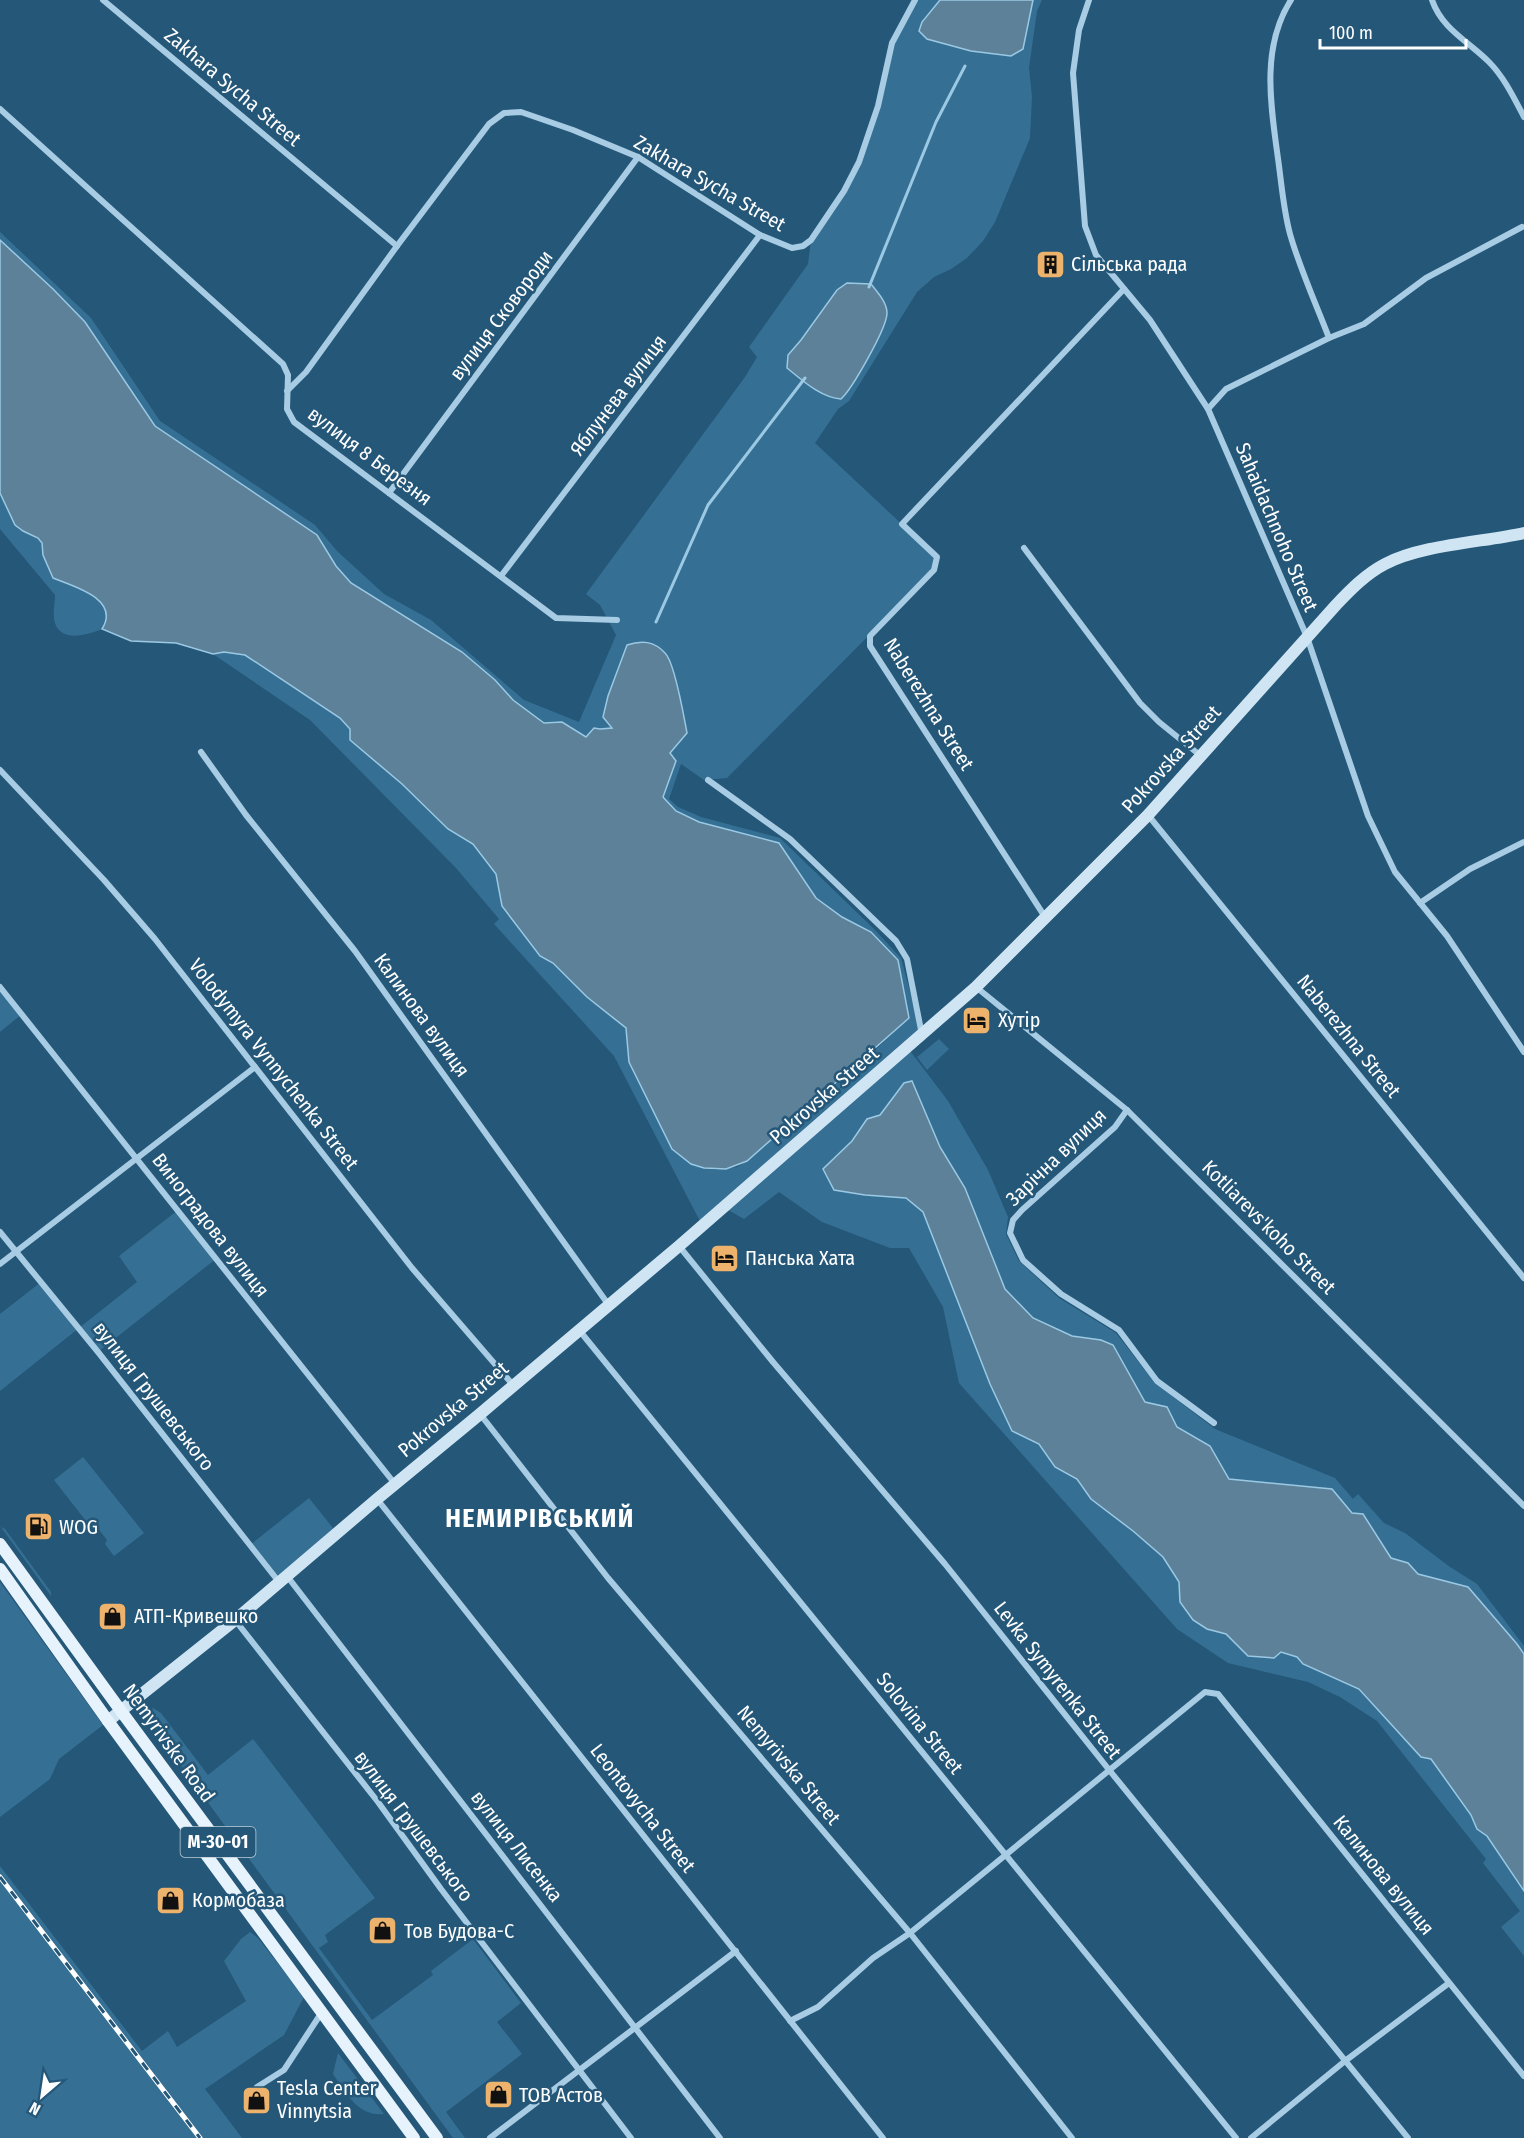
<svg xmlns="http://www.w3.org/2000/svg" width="1524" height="2138" font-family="'Fira Sans Condensed',sans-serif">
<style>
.green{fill:#357094}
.water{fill:#5c8199;stroke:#9bc9e4;stroke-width:1.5}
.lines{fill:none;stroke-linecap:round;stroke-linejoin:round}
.stream{stroke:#9bc9e4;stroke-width:3}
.street{stroke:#a7cce3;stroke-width:6}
.secondary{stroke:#cfe5f3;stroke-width:12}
.primary{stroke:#e6f2fc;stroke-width:12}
.rail-casing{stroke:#fff;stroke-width:5}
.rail{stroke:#255778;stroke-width:3;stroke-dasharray:9;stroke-linecap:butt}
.labels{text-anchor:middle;stroke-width:5;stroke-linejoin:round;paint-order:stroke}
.shield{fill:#255778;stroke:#becdd6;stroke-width:1.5}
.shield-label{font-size:18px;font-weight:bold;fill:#fff}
.street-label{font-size:20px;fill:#fff;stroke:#255778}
.poi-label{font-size:20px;fill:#fff;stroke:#255778;text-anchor:start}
.district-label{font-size:26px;font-weight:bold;letter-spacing:1.5px;fill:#fff;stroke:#255778}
</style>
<rect width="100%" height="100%" fill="#255778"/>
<!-- green -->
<g class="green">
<path d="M 915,0 L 1042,0 L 1037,11 L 1029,68 L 1032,97 L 1030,138 L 995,222 L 983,241 L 967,258 L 951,269 L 934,277 L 917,292 L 849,401 L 838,409 L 815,443 L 937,557 L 934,570 L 727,778 L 704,780 L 681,764 L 669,799 L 678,807 L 701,817 L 780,838 L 874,929 L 901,958 L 922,1036 L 908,1048 L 948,1101 L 988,1170 L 1008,1217 L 1006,1234 L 1019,1261 L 1059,1298 L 1116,1333 L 1155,1383 L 1215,1429 L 1335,1478 L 1353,1499 L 1358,1494 L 1384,1523 L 1405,1533 L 1450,1567 L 1477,1584 L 1524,1646 L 1524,1654 L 1468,1587 L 1418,1574 L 1408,1563 L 1391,1558 L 1363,1514 L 1352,1513 L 1332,1489 L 1229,1479 L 1210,1446 L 1177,1427 L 1167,1407 L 1145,1402 L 1113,1345 L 1101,1340 L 1072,1336 L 1033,1318 L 1005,1289 L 965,1188 L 940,1147 L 912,1081 L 904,1083 L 880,1115 L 867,1119 L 852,1141 L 823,1169 L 834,1190 L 865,1195 L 906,1198 L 923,1212 L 990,1384 L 1012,1431 L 1039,1444 L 1055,1467 L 1078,1479 L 1091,1499 L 1133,1531 L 1163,1557 L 1179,1582 L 1180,1602 L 1207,1629 L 1297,1656 L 1303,1664 L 1359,1689 L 1421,1757 L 1431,1759 L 1471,1815 L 1477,1829 L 1487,1836 L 1524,1891 L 1524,1956 L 1501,1927 L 1520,1911 L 1483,1863 L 1486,1859 L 1377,1721 L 1340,1697 L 1308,1682 L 1228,1663 L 1177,1629 L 959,1383 L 943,1307 L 909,1248 L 890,1248 L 822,1222 L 779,1192 L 744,1219 L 723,1207 L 702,1225 L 614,1056 L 494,924 L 499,919 L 456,868 L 310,720 L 213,654 L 224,652 L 245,655 L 340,718 L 402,784 L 448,829 L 473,844 L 496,874 L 502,906 L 540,956 L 553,963 L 587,997 L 626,1028 L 629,1062 L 672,1149 L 691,1164 L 704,1168 L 715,1170 L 737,1167 L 747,1161 L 874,1051 L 909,1018 L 842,917 L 816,898 L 779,843 L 699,822 L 676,811 L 663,797 L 675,761 L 669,753 L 687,733 L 679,693 L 667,654 L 612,728 L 600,729 L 586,737 L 562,722 L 544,723 L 513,700 L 495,680 L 462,652 L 351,583 L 336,566 L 317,535 L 155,426 L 85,322 L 53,289 L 0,240 L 0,232 L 91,318 L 160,421 L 315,525 L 337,551 L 384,594 L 431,620 L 524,700 L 579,722 L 616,635 L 600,605 L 586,594 L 745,377 L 757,357 L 749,347 L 808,264 L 811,240 L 844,191 L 866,144 L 892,43 Z"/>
<path d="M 0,493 L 18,529 L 38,538 L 42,543 L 43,555 L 53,578 C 71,586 106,594 108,619 L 102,629 C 87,635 58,644 54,619 C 53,611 55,603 55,595 L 0,529 Z"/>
<path d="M 0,987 L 22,1014 L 0,1032 Z"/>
<path d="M 939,1039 L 949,1049 L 927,1070 L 917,1057 Z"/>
<path d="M 178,1210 L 217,1258 L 98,1352 L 79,1328 L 0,1391 L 0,1314 L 41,1282 L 79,1328 L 137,1282 L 119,1256 Z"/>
<path d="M 83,1457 L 144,1533 L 114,1556 L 105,1544 L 107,1540 L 90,1518 L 86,1521 L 54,1480 Z"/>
<path d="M 309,1498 L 337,1533 L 279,1582 L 250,1545 Z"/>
<path d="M 1,1527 L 5,1529 L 51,1592 L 51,1596 Z"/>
<path d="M 0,1582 L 103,1725 L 59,1759 L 50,1779 L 0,1817 Z"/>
<path d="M 153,1708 L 161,1713 L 208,1775 L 253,1739 L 375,1898 L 325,1935 L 328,1942 L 319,1948 L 372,2020 L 433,1975 L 431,1971 L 473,1939 L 521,2003 L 497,2022 L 522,2054 L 446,2112 L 465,2138 L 453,2138 L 147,1719 L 149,1711 Z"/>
<path d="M 0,1866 L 142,2051 L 168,2031 L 177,2047 L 246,2001 L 224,1961 L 241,1939 L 250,1932 L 258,1938 L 304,1997 L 284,2035 L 205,2089 L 242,2138 L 0,2138 Z"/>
<path d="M 338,2053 L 384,2114 C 358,2117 346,2093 333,2074 Z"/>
</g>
<!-- water -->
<g class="water">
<path d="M 940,0 L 1033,0 L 1023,49 L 1011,56 L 971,51 L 927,39 L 919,31 L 922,22 Z"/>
<path d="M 0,240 L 53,289 L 85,322 L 155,426 L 317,535 L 336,566 L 351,583 L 462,652 L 495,680 L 513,700 L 544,723 L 562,722 L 586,737 L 594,728 L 600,729 L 612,728 L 603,717 L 608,696 L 627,645 C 642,640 654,641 665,653 C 675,662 684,718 687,733 L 670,753 L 676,761 L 663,797 L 676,811 L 699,822 L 779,843 L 816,898 L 842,917 L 871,932 L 898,960 L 909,1018 L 747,1161 L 726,1169 L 704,1168 L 691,1164 L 672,1149 L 629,1062 L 626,1028 L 587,997 L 553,963 L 540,956 L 502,906 L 496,874 L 473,844 L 448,829 L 402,784 L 350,740 L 350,729 L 340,718 L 245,655 L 224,652 L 213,654 L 176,643 L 131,641 L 102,629 C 121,599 73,586 53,578 L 43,555 L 42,543 L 38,538 L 23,531 L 15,525 L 0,493 Z"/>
<path d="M 847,283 L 871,284 C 877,292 887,302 887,313 C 887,328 852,389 841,399 C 821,398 802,380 787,368 L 788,355 L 801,340 L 837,290 Z"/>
<path d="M 912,1081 L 940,1147 L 965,1188 L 1005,1289 L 1033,1318 L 1072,1336 L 1101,1340 L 1113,1345 L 1145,1402 L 1167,1407 L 1177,1427 L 1210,1446 L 1229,1479 L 1332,1489 L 1352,1513 L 1363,1514 L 1391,1558 L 1408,1563 L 1418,1574 L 1468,1587 L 1517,1644 L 1524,1654 L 1524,1891 L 1487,1836 L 1477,1829 L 1471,1815 L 1431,1759 L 1421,1757 L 1359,1689 L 1303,1664 L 1297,1657 L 1281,1652 L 1274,1658 L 1248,1656 L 1226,1634 L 1207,1629 L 1193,1620 L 1180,1602 L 1179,1582 L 1163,1557 L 1133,1531 L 1091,1499 L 1077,1479 L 1055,1467 L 1039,1444 L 1012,1431 L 990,1384 L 923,1212 L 906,1198 L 865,1195 L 834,1190 L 823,1169 L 852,1141 L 867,1119 L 880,1115 L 904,1083 Z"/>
</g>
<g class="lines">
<!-- stream -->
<g class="stream">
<path d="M 869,287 L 936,122 L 965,66"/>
<path d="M 656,622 L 708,505 L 805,378"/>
</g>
<!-- street -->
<g class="street">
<path d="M 103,0 L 397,246"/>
<path d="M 1089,0 L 1079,30 L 1073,73 L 1085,226 L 1096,255 L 1150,320 L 1208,409 L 1307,637 L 1368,816 L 1395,872 L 1447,936 L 1524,1052"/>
<path d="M 1432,0 C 1442,29 1468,41 1489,62 C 1504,77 1514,98 1524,117"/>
<path d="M 0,109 L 283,364 L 288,375 L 287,409 L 294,422 L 556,618 L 617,620"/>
<path d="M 1329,338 L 1364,324 L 1426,278 L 1522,227"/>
<path d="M 287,391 L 306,372 L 397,246 L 489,124 L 504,113 L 521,112 L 573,130 L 638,157 L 760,235 L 792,248 L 803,246 L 811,240 L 844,191 L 859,162 L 878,106 L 892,43 L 915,0"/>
<path d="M 1208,409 L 1226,389 L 1329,338 C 1316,304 1300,269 1290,234 C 1284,212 1282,189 1279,166 C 1272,112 1259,50 1291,0"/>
<path d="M 389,493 L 638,157"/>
<path d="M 1024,548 L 1140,703 L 1159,722 L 1201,756"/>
<path d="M 501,576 L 760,235"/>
<path d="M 201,752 L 246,815 L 355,951 L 608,1304"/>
<path d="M 0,770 L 104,880 L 155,939 L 412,1268 L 513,1385"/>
<path d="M 708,780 L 790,839 L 896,941 L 907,959 L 922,1035"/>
<path d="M 1148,815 L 1524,1278"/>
<path d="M 1420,903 L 1470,869 L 1524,842"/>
<path d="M 1045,917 L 870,646 L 870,636 L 934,570 L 937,557 L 902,524 L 1124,289"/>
<path d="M 0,987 L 395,1484"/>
<path d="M 976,987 L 1127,1110 L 1524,1506"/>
<path d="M 1127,1110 L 1115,1127 L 1022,1210 L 1013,1220 L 1010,1233 L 1023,1260 L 1061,1294 L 1119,1330 L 1157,1381 L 1214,1423"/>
<path d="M 0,1232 L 98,1352 L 279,1582"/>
<path d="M 679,1246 L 773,1362 L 945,1564 L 1110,1771 L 1408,2138"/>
<path d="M 0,1264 L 255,1067"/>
<path d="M 579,1330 L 1236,2138"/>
<path d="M 480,1414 L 608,1578 L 910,1933 L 1072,2138"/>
<path d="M 377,1499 L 883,2138"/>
<path d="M 287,1576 L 720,2138"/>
<path d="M 235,1620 L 378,1802 L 441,1889 L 631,2138"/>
<path d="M 790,2021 L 818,2007 L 873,1958 L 910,1933 L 1205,1692 L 1218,1694 L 1524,2076"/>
<path d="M 257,2087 L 284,2070 L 322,2012"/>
<path d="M 490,2138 L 736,1951"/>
<path d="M 1251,2138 L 1345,2061 L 1449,1983"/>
</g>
<!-- secondary -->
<path class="secondary" d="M 108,1721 L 235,1620 L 377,1499 L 480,1414 L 679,1246 L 976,987 L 1148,815 L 1336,605 C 1351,589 1366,574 1385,564 C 1421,545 1483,542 1524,533"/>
<!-- primary -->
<g class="primary">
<path d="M 0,1544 L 121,1711 L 437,2138"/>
<path d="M 0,1569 L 108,1721 L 414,2138"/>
</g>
<defs>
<path id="rail" d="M 0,1877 L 200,2138"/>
</defs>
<!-- rail casing -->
<use href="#rail" class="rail-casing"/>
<!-- rail -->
<use href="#rail" class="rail"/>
</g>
<!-- icons -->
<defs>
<symbol id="building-square" viewBox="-11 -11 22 22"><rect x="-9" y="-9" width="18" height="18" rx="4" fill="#edb26b" stroke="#255778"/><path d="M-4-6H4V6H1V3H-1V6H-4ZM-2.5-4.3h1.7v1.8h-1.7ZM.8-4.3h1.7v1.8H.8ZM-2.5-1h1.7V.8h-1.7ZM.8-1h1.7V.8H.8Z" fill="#111"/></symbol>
<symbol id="hotel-square" viewBox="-11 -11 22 22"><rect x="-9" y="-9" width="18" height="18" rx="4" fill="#edb26b" stroke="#255778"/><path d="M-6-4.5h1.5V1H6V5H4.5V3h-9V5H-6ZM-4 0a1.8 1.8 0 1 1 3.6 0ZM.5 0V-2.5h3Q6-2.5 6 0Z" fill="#111"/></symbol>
<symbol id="fuel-square" viewBox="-11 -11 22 22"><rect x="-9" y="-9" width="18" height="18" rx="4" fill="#edb26b" stroke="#255778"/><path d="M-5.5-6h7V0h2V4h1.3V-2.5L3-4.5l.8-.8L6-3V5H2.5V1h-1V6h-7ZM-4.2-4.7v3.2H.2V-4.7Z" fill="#111"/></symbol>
<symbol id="shop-square" viewBox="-11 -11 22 22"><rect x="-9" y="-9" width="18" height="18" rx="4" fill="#edb26b" stroke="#255778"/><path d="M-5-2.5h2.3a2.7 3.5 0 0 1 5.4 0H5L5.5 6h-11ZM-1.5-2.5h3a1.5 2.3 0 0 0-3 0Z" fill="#111"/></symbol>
</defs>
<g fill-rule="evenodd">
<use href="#building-square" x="1034" y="248" width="33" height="33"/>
<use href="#hotel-square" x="960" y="1004" width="33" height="33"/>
<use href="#hotel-square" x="708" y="1242" width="33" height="33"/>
<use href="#fuel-square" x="22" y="1510" width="33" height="33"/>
<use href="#shop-square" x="96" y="1600" width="33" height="33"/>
<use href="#shop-square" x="154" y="1884" width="33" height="33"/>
<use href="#shop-square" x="366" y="1914" width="33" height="33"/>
<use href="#shop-square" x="482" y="2078" width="33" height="33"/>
<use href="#shop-square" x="240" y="2084" width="33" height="33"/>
</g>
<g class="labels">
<!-- shield labels -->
<rect class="shield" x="180.5" y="1827" width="75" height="30" rx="4.5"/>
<g class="shield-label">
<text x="218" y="1848">М-30-01</text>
</g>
<!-- street labels -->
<g class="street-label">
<text transform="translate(233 87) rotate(40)" y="7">Zakhara Sycha Street</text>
<text transform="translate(710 183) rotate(30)" y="7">Zakhara Sycha Street</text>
<text transform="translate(501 315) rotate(-53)" y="7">вулиця Сковороди</text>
<text transform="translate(618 395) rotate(-53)" y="7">Яблунева вулиця</text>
<text transform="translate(370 456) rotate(37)" y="7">вулиця 8 Березня</text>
<text transform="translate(1277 527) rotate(67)" y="7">Sahaidachnoho Street</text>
<text transform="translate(929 704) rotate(58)" y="7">Naberezhna Street</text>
<text transform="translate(1171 759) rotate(-48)" y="7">Pokrovska Street</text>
<text transform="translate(422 1015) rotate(54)" y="7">Калинова вулиця</text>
<text transform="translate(1349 1036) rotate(51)" y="7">Naberezhna Street</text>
<text transform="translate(274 1064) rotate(52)" y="7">Volodymyra Vynnychenka Street</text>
<text transform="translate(824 1095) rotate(-41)" y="7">Pokrovska Street</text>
<text transform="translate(1056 1157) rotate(-44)" y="7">Зарічна вулиця</text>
<text transform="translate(211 1225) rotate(52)" y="7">Виноградова вулиця</text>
<text transform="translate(1269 1227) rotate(45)" y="7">Kotliarevs'koho Street</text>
<text transform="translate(154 1396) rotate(52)" y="7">вулиця Грушевського</text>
<text transform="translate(453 1409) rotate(-40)" y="7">Pokrovska Street</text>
<text transform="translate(1058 1680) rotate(52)" y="7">Levka Symyrenka Street</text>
<text transform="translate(920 1723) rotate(51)" y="7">Solovina Street</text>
<text transform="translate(169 1743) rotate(54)" y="7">Nemyrivske Road</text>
<text transform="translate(789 1765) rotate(50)" y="7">Nemyrivska Street</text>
<text transform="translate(643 1808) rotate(52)" y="7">Leontovycha Street</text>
<text transform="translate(414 1826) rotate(53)" y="7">вулиця Грушевського</text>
<text transform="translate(517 1846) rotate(52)" y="7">вулиця Лисенка</text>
<text transform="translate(1384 1875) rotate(51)" y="7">Калинова вулиця</text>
</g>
<!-- poi labels -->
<g class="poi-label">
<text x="1071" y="271">Сільська рада</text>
<text x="998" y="1027">Хутір</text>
<text x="745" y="1265">Панська Хата</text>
<text x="59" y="1534">WOG</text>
<text x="134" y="1623">АТП-Кривешко</text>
<text x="192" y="1907">Кормобаза</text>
<text x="404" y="1938">Тов Будова-С</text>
<text x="277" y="2095">Tesla Center<tspan x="277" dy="23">Vinnytsia</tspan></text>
<text x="519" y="2102">ТОВ Астов</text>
</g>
<!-- district labels -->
<g class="district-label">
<text x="540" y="1527">НЕМИРІВСЬКИЙ</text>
</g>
</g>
<!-- north arrow -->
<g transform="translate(42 2096) rotate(209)" stroke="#255778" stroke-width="4.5" paint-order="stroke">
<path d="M0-4.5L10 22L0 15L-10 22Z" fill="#ffffff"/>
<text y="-9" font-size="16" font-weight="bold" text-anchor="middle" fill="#ffffff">N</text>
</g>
<!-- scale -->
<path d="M1320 39v9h146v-9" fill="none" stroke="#ffffff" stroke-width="3"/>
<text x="1329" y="39" font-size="18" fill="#ffffff" stroke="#255778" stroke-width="4.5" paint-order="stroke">100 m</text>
</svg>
